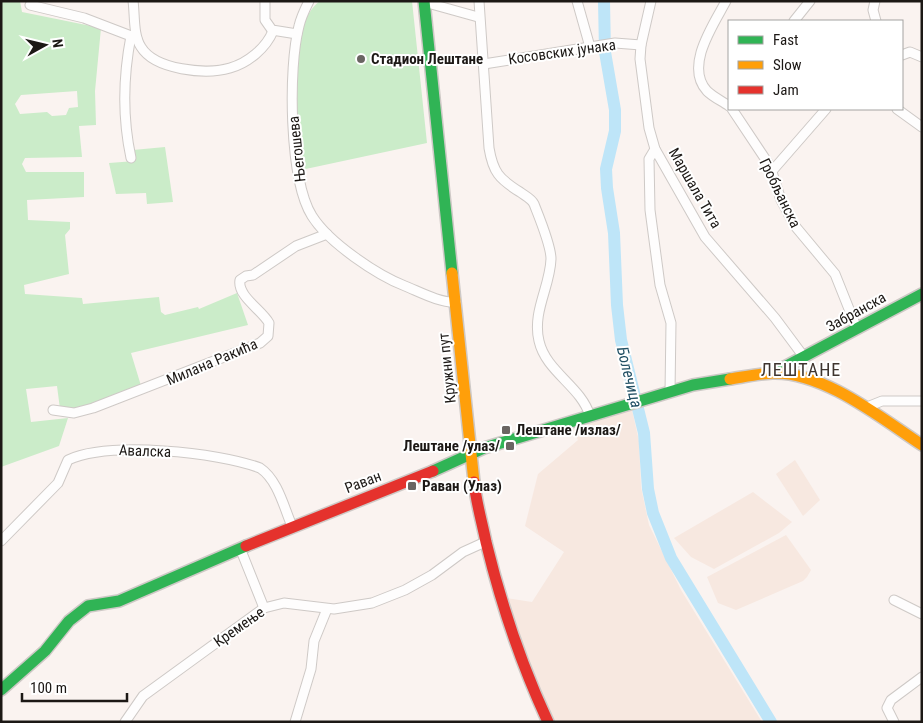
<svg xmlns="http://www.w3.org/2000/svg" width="923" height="723" font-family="'Roboto Condensed',sans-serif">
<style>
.built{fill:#f7e8e0}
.green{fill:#cbecc9;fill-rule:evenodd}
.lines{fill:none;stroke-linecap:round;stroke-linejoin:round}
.river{stroke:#bee5f8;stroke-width:12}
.street-casing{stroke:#cec9c6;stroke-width:11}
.fast-casing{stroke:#cec9c6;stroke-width:14}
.slow-casing{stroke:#cec9c6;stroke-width:14}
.jam-casing{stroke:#cec9c6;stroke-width:14}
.street{stroke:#fefdfd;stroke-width:9}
.fast{stroke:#30b455;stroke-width:11}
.slow{stroke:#ff9f0a;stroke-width:11}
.jam{stroke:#e5322d;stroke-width:11}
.poi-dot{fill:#6a6562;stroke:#fff;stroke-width:2}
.labels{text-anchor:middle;stroke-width:4;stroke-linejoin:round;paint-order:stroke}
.street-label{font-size:15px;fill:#1c1815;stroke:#fff}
.poi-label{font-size:15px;font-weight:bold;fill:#1c1815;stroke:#fff;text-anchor:start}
.water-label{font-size:16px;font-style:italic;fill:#225064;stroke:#fff}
.quarter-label{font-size:18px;letter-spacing:1px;fill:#3f352f;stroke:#fff}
</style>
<rect width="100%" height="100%" fill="#faf3f0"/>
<!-- built -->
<g class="built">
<path d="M 632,410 L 639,441 L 641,487 L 649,525 L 681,590 L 762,722 L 551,722 L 500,597 L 532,602 L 564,552 L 525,526 L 538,474 L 578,440 L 571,426 Z"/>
<path d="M 795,460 L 820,500 L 803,516 L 776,474 Z"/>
<path d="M 753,492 L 792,522 L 779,533 L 714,569 L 691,557 L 674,538 Z"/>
<path d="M 786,535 L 811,570 L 807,577 L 803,581 L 736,610 L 718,603 L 707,577 Z"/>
</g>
<!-- green -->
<g class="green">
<path d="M 1,1 L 20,1 L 22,12 L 101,28 L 95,91 L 96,125 L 79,126 L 82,157 L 25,158 L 22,164 L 26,172 L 84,172 L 84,197 L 27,200 L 28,220 L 70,222 L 70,229 L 65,235 L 69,274 L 24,285 L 25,294 L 82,298 L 83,304 L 159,297 L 161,312 L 165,315 L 198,307 L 199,309 L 237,293 L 248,325 L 131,353 L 142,389 L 79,410 L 60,409 L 57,386 L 26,389 L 31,422 L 68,418 L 59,446 L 1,467 ZM 77,91 L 78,107 L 69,108 L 66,115 L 52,116 L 47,112 L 20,114 L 15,104 L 21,95 Z"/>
<path d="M 320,1 L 412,1 L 427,143 L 301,170 C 297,132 285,25 320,1 Z"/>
<path d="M 165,147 L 173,202 L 147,204 L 146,193 L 116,194 L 109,163 L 135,161 L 133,150 Z"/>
</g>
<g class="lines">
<!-- river -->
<path class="river" d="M 604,1 L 605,52 L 615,110 L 615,131 L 606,169 L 607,188 L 614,233 L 617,305 L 621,340 L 644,433 L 648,489 L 653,513 L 671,558 L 771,722"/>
<defs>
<g id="street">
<path d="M 133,1 C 135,15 133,35 141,47 C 155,70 206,75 230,68 C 248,63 266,48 273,31"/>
<path d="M 265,1 L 265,20 L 272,30 L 297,34"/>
<path d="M 309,1 C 305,9 301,17 299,26 C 288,67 289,180 312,216 C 329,243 377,275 405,286 C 420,292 440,303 456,302"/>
<path d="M 479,1 L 489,148 C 493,172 499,179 520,192 C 525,196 531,198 534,204 C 539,217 551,245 551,259 C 550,287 532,312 539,341 C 546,372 581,386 590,416"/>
<path d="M 577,1 L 590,47"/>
<path d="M 651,1 L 641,45 L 640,59 L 649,128 L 655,149 L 705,237 L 775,318 L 804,357"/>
<path d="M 726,1 C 714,24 684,66 707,91 C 713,97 722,101 729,106"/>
<path d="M 875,1 L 873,10 L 876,21"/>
<path d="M 424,2 L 478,17"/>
<path d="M 30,5 L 84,18 L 131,36"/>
<path d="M 794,21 L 810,1"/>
<path d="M 902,55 L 910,52 L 922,57"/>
<path d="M 484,64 L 615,43 L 641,45"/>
<path d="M 732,109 L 770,166 L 781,200 L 795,226 L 835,274 L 857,329"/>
<path d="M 897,109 L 922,127"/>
<path d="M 655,149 L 649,159 L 650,210 L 660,285 L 671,323 L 670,392"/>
<path d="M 131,158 C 122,116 123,77 131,36 L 137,39"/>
<path d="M 772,171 L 826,109"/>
<path d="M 867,407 L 882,401 L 922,401"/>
<path d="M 53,410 L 74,413 L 93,408 L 260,343 L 268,336 L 269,323 C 262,310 237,296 240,280 L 246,276 L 253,275 L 296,246 L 327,234"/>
<path d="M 1,541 L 58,483 L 68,460 C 109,441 218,452 260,468 C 278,480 284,508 292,526"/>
<path d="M 240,548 L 264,608"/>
<path d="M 894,600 L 922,614"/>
<path d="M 125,722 L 143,696 L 264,608 L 284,603 L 334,609 L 372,603 L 405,590 L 432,575 L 463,552 L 485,542"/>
<path d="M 295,722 L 311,669 L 314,641 L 327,609"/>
<path d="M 894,722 L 887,708 L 891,700 L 922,677"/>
</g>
<g id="fast">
<path d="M 424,1 L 452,273"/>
<path d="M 775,372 L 922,294"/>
<path d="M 433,471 L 484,448 L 693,385 L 730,379"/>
<path d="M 1,690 L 45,651 L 69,621 L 88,606 L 119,601 L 246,546"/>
</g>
<g id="slow">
<path d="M 452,273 L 474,482"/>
<path d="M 730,379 C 743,377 758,374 772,373 C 823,371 881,418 922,445"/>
</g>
<g id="jam">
<path d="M 474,482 C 476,502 482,522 486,542 C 501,604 521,664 548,722"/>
<path d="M 246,546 L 433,471"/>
</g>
</defs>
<!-- street casing -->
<use href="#street" class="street-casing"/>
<!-- fast casing -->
<use href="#fast" class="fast-casing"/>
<!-- slow casing -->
<use href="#slow" class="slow-casing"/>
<!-- jam casing -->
<use href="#jam" class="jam-casing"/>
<!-- street -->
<use href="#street" class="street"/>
<!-- fast -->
<use href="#fast" class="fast"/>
<!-- slow -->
<use href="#slow" class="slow"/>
<!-- jam -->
<use href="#jam" class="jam"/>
</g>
<!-- markers -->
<g class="poi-dot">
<circle cx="361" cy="59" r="5"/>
<rect x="501" y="425" width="10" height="10" rx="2.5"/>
<rect x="505" y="441" width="10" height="10" rx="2.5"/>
<rect x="407" y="481" width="10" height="10" rx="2.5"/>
</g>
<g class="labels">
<!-- street labels -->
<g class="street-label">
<text transform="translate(562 52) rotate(-8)" y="5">Косовских јунака</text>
<text transform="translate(297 149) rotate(-96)" y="5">Његошева</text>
<text transform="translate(695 188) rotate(60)" y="5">Маршала Тита</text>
<text transform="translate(780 193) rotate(64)" y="5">Гробљанска</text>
<text transform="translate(856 312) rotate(-29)" y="5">Забранска</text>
<text transform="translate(212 362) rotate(-23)" y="5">Милана Ракића</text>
<text transform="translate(447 368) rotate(-96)" y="5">Кружни пут</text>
<text transform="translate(145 451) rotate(2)" y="5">Авалска</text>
<text transform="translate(363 482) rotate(-21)" y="5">Раван</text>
<text transform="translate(239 627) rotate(-35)" y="5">Кремење</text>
</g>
<!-- poi labels -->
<g class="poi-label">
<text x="371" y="64">Стадион Лештане</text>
<text x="516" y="435">Лештане /излаз/</text>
<text x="500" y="451" text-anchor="end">Лештане /улаз/</text>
<text x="422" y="491">Раван (Улаз)</text>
</g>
<!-- water labels -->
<g class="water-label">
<text transform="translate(630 377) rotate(76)" y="6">Болечица</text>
</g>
<!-- quarter labels -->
<g class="quarter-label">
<text x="801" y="376">ЛЕШТАНЕ</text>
</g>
</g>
<!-- border -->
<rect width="923" height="723" fill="none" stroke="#1c1815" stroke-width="5"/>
<!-- legend -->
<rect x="728" y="20" width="175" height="90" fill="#ffffff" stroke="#a4a3a1"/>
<rect x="738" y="36" width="25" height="8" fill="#30b455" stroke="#a4a3a1"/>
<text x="773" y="45" font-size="15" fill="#1c1815">Fast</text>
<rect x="738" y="61" width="25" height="8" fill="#ff9f0a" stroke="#a4a3a1"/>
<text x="773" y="70" font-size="15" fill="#1c1815">Slow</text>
<rect x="738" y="86" width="25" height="8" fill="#e5322d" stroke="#a4a3a1"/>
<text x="773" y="95" font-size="15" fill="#1c1815">Jam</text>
<!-- north arrow -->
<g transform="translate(45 45) rotate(82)" stroke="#ffffff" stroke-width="4" paint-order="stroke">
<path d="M0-4L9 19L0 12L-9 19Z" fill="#1c1815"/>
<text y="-8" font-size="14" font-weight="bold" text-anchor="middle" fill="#1c1815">N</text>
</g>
<!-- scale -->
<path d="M22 693v8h105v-8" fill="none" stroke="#1c1815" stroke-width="2.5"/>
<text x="30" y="693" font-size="15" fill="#1c1815" stroke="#ffffff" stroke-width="4" paint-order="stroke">100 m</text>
</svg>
